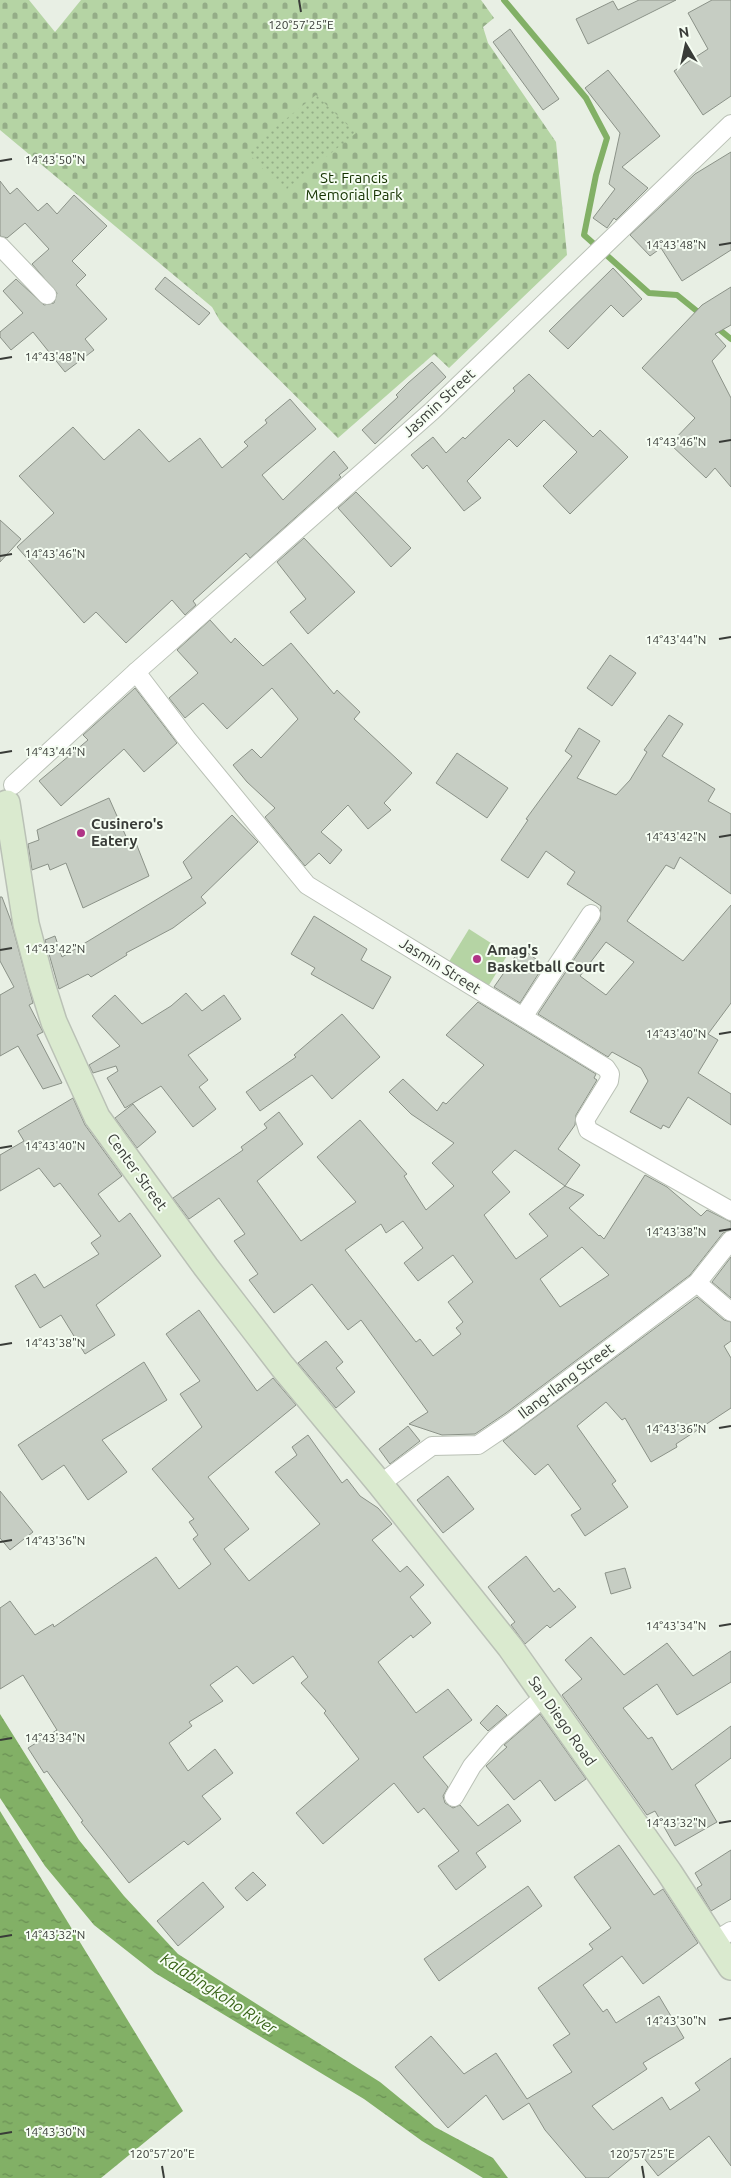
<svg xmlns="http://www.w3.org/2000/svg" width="731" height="2178" font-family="Ubuntu,sans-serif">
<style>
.cemetery{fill:url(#cemetery-stones)}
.park{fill:url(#park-dots)}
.pitch{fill:#b5d4a4}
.water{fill:url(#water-ripples)}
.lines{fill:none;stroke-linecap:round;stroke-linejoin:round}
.stream{stroke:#82b066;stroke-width:6}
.building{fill:#c6cdc3;stroke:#8b9288;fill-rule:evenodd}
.street-casing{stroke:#bac1b6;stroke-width:20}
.secondary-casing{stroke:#bac1b6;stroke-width:28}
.street{stroke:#fff;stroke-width:18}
.secondary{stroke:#daeacf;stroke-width:25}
.ticks{fill:none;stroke:#393c38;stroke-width:2}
.poi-dot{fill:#b03486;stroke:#f5fdf2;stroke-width:2}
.labels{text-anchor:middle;stroke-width:4;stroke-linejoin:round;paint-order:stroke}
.park-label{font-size:15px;fill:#153200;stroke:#f5fdf2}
.street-label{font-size:15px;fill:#393c38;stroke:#f5fdf2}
.poi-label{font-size:15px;font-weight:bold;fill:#393c38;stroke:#f5fdf2;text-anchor:start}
.water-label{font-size:16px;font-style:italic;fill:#3a6519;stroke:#f5fdf2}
.ticks-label{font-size:12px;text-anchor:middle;fill:#393c38;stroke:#f5fdf2;stroke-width:4;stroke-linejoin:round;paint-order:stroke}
</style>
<defs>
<pattern id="cemetery-stones" width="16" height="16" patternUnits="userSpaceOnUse" patternTransform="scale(1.25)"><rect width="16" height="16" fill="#b5d4a4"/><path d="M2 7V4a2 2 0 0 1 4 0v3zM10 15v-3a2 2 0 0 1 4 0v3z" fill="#94ad87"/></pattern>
<pattern id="park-dots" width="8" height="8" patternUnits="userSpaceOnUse" patternTransform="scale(1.25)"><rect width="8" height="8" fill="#b5d4a4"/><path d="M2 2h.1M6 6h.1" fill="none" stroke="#94ad87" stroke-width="1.8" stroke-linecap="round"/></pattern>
<pattern id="water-ripples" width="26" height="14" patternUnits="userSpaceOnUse" patternTransform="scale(1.25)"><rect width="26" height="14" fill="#82b066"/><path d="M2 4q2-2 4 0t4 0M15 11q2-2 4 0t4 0" fill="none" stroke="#6b9055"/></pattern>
</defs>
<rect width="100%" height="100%" fill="#e8efe4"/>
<!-- cemetery -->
<path class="cemetery" d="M 0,0 L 29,0 L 55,32 L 81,0 L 481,0 L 494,18 L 483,27 L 488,43 L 556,142 L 567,255 L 449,368 L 434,354 L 338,438 L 220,321 L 212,307 L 0,130 Z"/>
<!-- park -->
<path class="park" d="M 316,95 L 356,133 L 284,191 L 246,151 Z"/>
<!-- pitch -->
<path class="pitch" d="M 469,929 L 508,954 L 486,990 L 447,965 Z"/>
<!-- water -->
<g class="water">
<path d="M 0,1714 L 79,1840 L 124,1896 L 178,1954 L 380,2082 L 435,2127 L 493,2158 L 508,2178 L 483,2178 L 422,2141 L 364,2099 L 155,1973 L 94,1925 L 45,1866 L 0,1798 Z"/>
<path d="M 0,1811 L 183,2111 L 101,2178 L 0,2178 Z"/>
</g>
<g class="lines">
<!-- stream -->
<g class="stream">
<path d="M 504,0 L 586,98 L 607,138 L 596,175 L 584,235 L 649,293 L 677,295 L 703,316"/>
<path d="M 715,326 L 731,339"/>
</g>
</g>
<!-- building -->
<g class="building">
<path d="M 639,0 L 676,0 L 588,44 L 576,19 L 613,1 L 618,10 Z"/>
<path d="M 712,0 L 731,0 L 731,96 L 703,115 L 674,71 L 708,49 L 688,13 Z"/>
<path d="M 510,29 L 559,99 L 543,110 L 493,42 Z"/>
<path d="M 608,70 L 660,136 L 622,167 L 648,188 L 616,220 L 614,218 L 607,228 L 593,218 L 615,189 L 609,184 L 620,133 L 585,88 Z"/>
<path d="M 731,152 L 731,250 L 682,281 L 661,248 L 650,256 L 630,235 L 695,174 Z"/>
<path d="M 0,181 L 10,194 L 17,188 L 38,211 L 47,203 L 57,214 L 74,195 L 107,226 L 72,261 L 86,275 L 76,285 L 107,319 L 85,339 L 94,350 L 65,372 L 33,332 L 11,350 L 0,337 L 0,332 L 23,313 L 3,291 L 16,279 L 44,305 L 54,303 L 57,293 L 32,264 L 49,249 L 25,223 L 7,238 L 0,236 Z"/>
<path d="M 613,268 L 642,299 L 623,317 L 611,305 L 568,349 L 549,331 Z"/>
<path d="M 165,277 L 210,313 L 199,325 L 155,289 Z"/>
<path d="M 731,287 L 731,325 L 715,334 L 726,346 L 712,361 L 731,398 L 731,487 L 715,468 L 706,478 L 670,444 L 695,418 L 642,368 L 702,305 Z"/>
<path d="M 432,362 L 446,377 L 375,444 L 362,430 L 398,397 L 396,395 L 408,383 Z"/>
<path d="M 529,374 L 593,437 L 600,430 L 628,457 L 570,514 L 543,486 L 577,452 L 544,420 L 517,447 L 509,439 L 467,481 L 481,498 L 464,511 L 427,465 L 423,469 L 411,455 L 433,437 L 446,453 L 463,437 L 465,439 L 515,391 L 513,388 Z"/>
<path d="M 290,399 L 316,429 L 262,475 L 283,500 L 334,451 L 348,468 L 339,475 L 341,477 L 250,558 L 246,553 L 193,601 L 196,605 L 185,615 L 172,600 L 126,643 L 96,612 L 84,623 L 17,547 L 54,513 L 19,476 L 73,427 L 104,460 L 139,429 L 169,462 L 200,438 L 222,468 L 248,446 L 244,442 L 267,423 L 265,420 Z"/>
<path d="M 356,492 L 411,548 L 391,567 L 338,508 Z"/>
<path d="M 0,520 L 21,539 L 0,562 Z"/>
<path d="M 304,538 L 355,592 L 308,634 L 290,612 L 306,599 L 277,562 Z"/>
<path d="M 210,620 L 231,643 L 235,638 L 263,666 L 291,643 L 334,694 L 337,690 L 360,712 L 354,719 L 412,773 L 384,803 L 391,810 L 368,829 L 348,805 L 321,832 L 342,850 L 330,864 L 319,853 L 305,866 L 265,817 L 275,808 L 247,782 L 233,765 L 252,749 L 261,758 L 298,719 L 272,688 L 227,729 L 203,703 L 185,718 L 169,698 L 198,673 L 177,650 Z"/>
<path d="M 610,655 L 636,673 L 612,706 L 587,688 Z"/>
<path d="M 135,688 L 177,743 L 144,772 L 124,749 L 61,806 L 39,781 L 88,740 L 83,735 Z"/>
<path d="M 669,715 L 683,724 L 662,756 L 715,789 L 708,801 L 731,814 L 731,894 L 680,857 L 674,869 L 666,865 L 627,921 L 683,961 L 731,905 L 731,1003 L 708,1034 L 718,1040 L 698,1073 L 731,1094 L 731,1125 L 688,1097 L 669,1128 L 663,1125 L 661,1129 L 630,1112 L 648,1081 L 641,1068 L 612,1052 L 608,1057 L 538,1014 L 600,920 L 601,906 L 567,884 L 575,872 L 546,851 L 528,878 L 501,860 L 528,820 L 526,819 L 572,756 L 565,751 L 579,728 L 600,741 L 577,778 L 616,795 L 630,780 L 647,752 L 644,750 ZM 606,942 L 634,962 L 606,995 L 580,976 Z"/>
<path d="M 457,753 L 508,788 L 487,818 L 436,783 Z"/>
<path d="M 109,798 L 128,841 L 134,838 L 149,876 L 83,908 L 66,863 L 50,870 L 48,864 L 32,870 L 28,844 L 39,840 L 37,830 Z"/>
<path d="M 232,815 L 258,842 L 201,897 L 206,903 L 173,928 L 126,953 L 127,955 L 91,977 L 88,974 L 59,989 L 45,940 L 55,936 L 62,957 L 192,878 L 183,862 Z"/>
<path d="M 0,897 L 2,897 L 11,921 L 33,1003 L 29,1005 L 43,1032 L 37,1035 L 62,1083 L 43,1089 L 18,1046 L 0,1056 L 0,995 L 14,987 L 0,961 Z"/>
<path d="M 314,916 L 367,949 L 361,960 L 391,977 L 373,1009 L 311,974 L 315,968 L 291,954 Z"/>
<path d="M 521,948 L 544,965 L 520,1003 L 494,987 Z"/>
<path d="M 186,993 L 202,1011 L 224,995 L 241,1019 L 188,1055 L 208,1080 L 199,1087 L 216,1109 L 193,1127 L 161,1086 L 125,1108 L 107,1078 L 118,1071 L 116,1066 L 93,1073 L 89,1065 L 120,1046 L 92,1016 L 115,995 L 142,1024 L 171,1006 Z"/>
<path d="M 478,1002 L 596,1074 L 594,1078 L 597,1080 L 576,1115 L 575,1125 L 558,1149 L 580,1165 L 565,1186 L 584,1195 L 569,1208 L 599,1236 L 600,1235 L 604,1239 L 645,1175 L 667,1187 L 701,1216 L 707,1210 L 731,1222 L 731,1230 L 723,1233 L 690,1275 L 506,1413 L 475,1434 L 442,1435 L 409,1424 L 428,1412 L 361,1320 L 348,1330 L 312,1284 L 274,1313 L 249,1280 L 258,1274 L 234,1241 L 245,1234 L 219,1198 L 189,1219 L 173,1198 L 243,1150 L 241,1147 L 267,1128 L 264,1124 L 279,1112 L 303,1144 L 257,1181 L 301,1241 L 356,1202 L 317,1157 L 360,1120 L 407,1174 L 404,1176 L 426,1210 L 454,1186 L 432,1163 L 454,1143 L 411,1114 L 389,1092 L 403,1079 L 437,1111 L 443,1102 L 446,1104 L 484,1065 L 446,1035 ZM 515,1150 L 565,1186 L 529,1214 L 548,1236 L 516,1259 L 484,1215 L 510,1192 L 492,1172 ZM 403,1221 L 423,1248 L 404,1263 L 418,1281 L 453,1255 L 473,1282 L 448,1302 L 463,1322 L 456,1328 L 461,1334 L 433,1356 L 420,1339 L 416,1342 L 345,1250 L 381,1224 L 386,1233 ZM 582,1247 L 609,1275 L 560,1307 L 540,1279 Z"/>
<path d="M 342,1014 L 380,1057 L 332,1099 L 312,1075 L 260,1111 L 246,1092 L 296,1057 L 294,1055 Z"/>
<path d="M 73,1098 L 85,1125 L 122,1176 L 98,1194 L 119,1222 L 130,1213 L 161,1256 L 96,1305 L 115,1335 L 85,1354 L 61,1315 L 40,1328 L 15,1286 L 35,1274 L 44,1288 L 99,1254 L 91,1243 L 101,1236 L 60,1183 L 54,1187 L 39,1168 L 0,1191 L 0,1155 L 24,1141 L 18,1131 Z"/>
<path d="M 133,1104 L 156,1132 L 137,1148 L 115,1118 Z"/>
<path d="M 731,1257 L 731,1298 L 712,1282 Z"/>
<path d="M 697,1297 L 724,1320 L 731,1322 L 731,1341 L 724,1346 L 731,1358 L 731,1408 L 676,1444 L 677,1447 L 651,1462 L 625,1418 L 622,1420 L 606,1402 L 577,1426 L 616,1481 L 612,1484 L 628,1507 L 585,1536 L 571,1515 L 581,1509 L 548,1464 L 535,1475 L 503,1441 Z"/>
<path d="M 199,1310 L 257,1391 L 273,1378 L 296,1405 L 208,1477 L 249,1529 L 224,1549 L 249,1581 L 320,1524 L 275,1472 L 297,1455 L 292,1447 L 308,1435 L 342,1483 L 347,1479 L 360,1496 L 378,1508 L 392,1524 L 372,1540 L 400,1572 L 407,1566 L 424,1585 L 410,1597 L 431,1623 L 413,1638 L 411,1635 L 378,1662 L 416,1713 L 448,1689 L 472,1720 L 423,1757 L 448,1787 L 443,1796 L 445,1803 L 453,1808 L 460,1805 L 478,1826 L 508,1804 L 521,1821 L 476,1853 L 486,1867 L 456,1890 L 438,1866 L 459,1851 L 424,1808 L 418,1813 L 394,1783 L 323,1844 L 296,1813 L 359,1759 L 324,1713 L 326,1711 L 301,1683 L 308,1677 L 293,1656 L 253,1684 L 237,1666 L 210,1685 L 223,1701 L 189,1722 L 192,1726 L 169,1743 L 188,1771 L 215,1749 L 233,1773 L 202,1796 L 221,1819 L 188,1845 L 184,1841 L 129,1883 L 81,1822 L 83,1821 L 47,1771 L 44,1773 L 28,1748 L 57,1730 L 23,1675 L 0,1689 L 0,1608 L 10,1601 L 35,1635 L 53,1624 L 54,1627 L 156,1557 L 179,1589 L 211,1564 L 193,1539 L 198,1535 L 189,1522 L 194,1519 L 152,1469 L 202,1427 L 180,1394 L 200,1381 L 166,1334 Z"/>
<path d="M 326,1341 L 343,1362 L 336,1368 L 355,1392 L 336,1408 L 298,1363 Z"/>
<path d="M 144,1362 L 167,1400 L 102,1440 L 127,1472 L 88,1500 L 64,1465 L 42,1480 L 18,1445 Z"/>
<path d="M 408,1426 L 420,1441 L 390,1464 L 379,1449 Z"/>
<path d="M 448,1476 L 474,1509 L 443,1533 L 417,1500 Z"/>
<path d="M 0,1491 L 33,1532 L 10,1550 L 0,1538 Z"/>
<path d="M 526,1556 L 554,1592 L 559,1588 L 576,1607 L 550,1628 L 547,1625 L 525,1644 L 511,1625 L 515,1622 L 488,1587 Z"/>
<path d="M 625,1568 L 631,1588 L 611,1594 L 605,1573 Z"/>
<path d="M 591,1637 L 624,1675 L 667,1643 L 693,1676 L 731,1651 L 731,1682 L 677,1715 L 657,1684 L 623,1708 L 648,1739 L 652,1737 L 672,1770 L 731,1726 L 731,1758 L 695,1785 L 717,1822 L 675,1846 L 655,1811 L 647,1815 L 562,1695 L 582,1679 L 565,1660 Z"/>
<path d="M 497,1705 L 507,1715 L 488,1731 L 480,1723 Z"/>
<path d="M 540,1714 L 586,1779 L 555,1801 L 540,1780 L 514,1800 L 486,1766 L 507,1747 L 504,1745 Z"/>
<path d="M 619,1845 L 654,1895 L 663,1889 L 698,1943 L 643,1984 L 622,1956 L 583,1985 L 603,2012 L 607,2009 L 616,2023 L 659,1996 L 684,2038 L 643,2063 L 647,2069 L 592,2106 L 613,2130 L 662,2097 L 670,2110 L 700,2090 L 695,2083 L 731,2058 L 731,2166 L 709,2136 L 658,2176 L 639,2152 L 608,2178 L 586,2178 L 545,2130 L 529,2103 L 503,2120 L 486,2095 L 448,2128 L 395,2067 L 431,2036 L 464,2074 L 496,2053 L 527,2099 L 572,2072 L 553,2045 L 570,2034 L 538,1988 L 593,1949 L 589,1944 L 611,1928 L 574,1877 Z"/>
<path d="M 731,1850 L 731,1899 L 711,1911 L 697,1888 L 702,1885 L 695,1873 Z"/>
<path d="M 253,1872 L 266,1885 L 247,1901 L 235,1888 Z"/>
<path d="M 203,1882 L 224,1907 L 178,1946 L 157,1921 Z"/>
<path d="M 528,1886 L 542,1906 L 439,1981 L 424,1959 Z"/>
</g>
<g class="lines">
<defs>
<g id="street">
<path d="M 0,246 L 47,295"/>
<path d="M 136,672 L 187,739 L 307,885 L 606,1068 L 610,1074 L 609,1081 L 585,1120 L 588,1130 L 731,1211"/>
<path d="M 13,785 L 136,672 L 432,411 L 731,124"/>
<path d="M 523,1017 L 591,914"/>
<path d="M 697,1283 L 731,1312"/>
<path d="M 380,1484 L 432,1446 L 478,1445 L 512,1422 L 697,1283 L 731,1240"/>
<path d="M 454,1797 L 472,1766 L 495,1739 L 544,1697"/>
<path d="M 715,1941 L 731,1931"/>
</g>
<path id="secondary" d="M 7,803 L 26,924 L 41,981 L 54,1022 L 97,1117 L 206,1267 L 282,1366 L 380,1484 L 510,1647 L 669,1872 L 731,1967"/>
</defs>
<!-- street casing -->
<use href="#street" class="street-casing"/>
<!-- secondary casing -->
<use href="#secondary" class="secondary-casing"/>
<!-- street -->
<use href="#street" class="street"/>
<!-- secondary -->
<use href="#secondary" class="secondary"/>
</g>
<!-- ticks -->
<path class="ticks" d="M 299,0 L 301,12M 0,161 L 12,159M 719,245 L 731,243M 0,359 L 12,357M 719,442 L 731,440M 0,556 L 12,554M 719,639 L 731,637M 0,753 L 12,751M 719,837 L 731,835M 0,950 L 12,948M 719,1034 L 731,1032M 0,1148 L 12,1146M 719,1231 L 731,1229M 0,1345 L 12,1343M 719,1428 L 731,1426M 0,1542 L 12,1540M 719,1626 L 731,1624M 0,1740 L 12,1738M 719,1823 L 731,1821M 0,1937 L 12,1935M 719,2020 L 731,2018M 0,2134 L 12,2132M 162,2166 L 164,2178M 642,2166 L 644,2178"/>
<!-- markers -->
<g class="poi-dot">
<circle cx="81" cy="833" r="5"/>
<circle cx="477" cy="959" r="5"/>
</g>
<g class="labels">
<!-- park labels -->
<g class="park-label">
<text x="354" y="183">St. Francis<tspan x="354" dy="17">Memorial Park</tspan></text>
</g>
<!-- street labels -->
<g class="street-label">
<text transform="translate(439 403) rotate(-43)" y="5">Jasmin Street</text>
<text transform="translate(440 966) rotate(32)" y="5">Jasmin Street</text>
<text transform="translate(137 1172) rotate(54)" y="5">Center Street</text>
<text transform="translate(566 1381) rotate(-37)" y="5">Ilang-Ilang Street</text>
<text transform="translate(562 1721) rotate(55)" y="5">San Diego Road</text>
</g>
<!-- poi labels -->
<g class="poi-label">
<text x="91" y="829">Cusinero's<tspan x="91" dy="17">Eatery</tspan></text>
<text x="487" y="955">Amag's<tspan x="487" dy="17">Basketball Court</tspan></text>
</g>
<!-- water labels -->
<g class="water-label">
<text transform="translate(219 1993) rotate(33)" y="6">Kalabingkoho River</text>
</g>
</g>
<g class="ticks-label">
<text x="301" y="29">120°57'25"E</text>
<text x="55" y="164">14°43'50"N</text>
<text x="676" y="249">14°43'48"N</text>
<text x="55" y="361">14°43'48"N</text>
<text x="676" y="446">14°43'46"N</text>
<text x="55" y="558">14°43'46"N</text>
<text x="676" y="644">14°43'44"N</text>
<text x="55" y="756">14°43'44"N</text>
<text x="676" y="841">14°43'42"N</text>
<text x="55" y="953">14°43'42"N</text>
<text x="676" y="1038">14°43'40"N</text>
<text x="55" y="1150">14°43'40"N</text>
<text x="676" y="1236">14°43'38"N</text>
<text x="55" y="1347">14°43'38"N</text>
<text x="676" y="1433">14°43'36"N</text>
<text x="55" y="1545">14°43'36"N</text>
<text x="676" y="1630">14°43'34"N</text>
<text x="55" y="1742">14°43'34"N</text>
<text x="676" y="1827">14°43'32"N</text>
<text x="55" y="1939">14°43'32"N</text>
<text x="676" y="2025">14°43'30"N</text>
<text x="55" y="2136">14°43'30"N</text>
<text x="162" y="2158">120°57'20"E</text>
<text x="642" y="2158">120°57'25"E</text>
</g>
<!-- north arrow -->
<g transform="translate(686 45) rotate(351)" stroke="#f5fdf2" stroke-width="4" paint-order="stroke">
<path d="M0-4L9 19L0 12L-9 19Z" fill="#393c38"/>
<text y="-8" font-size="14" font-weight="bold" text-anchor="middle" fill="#393c38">N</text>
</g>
</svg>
